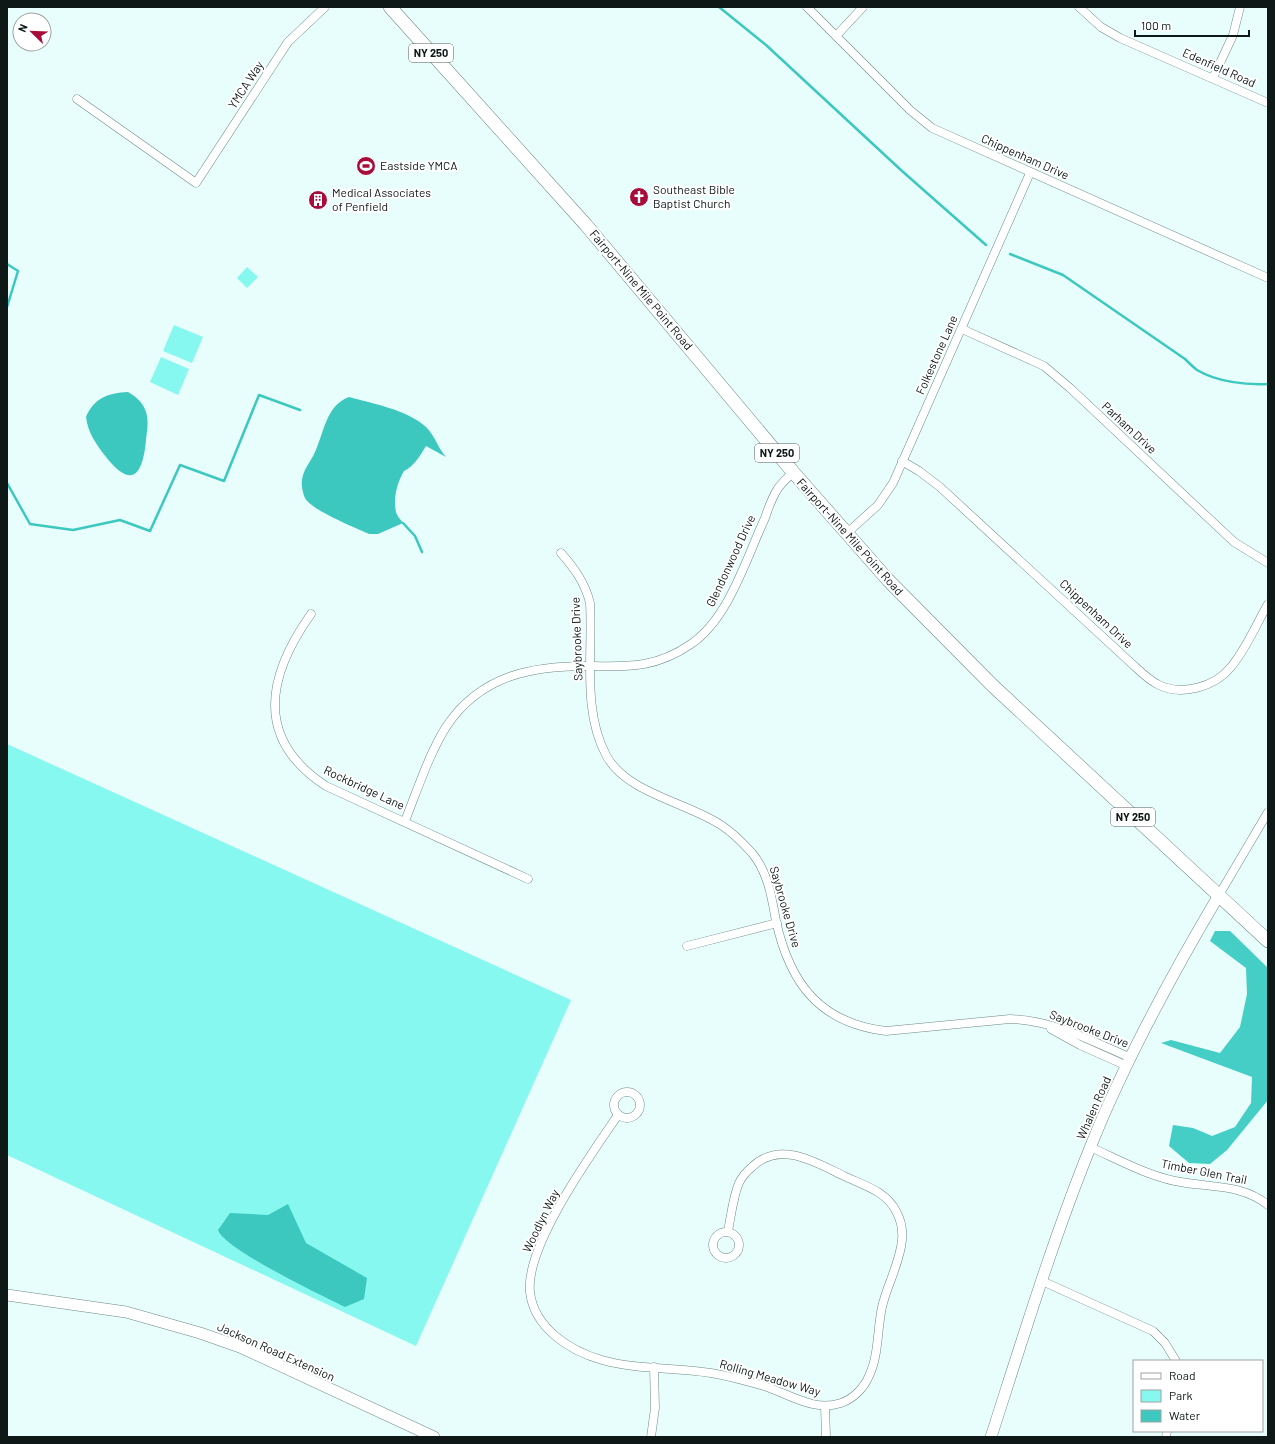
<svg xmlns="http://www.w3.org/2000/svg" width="1275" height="1444" font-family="Barlow,sans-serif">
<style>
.green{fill:#87f8ef}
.forest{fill:#45cec5}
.water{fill:#3dc8bf}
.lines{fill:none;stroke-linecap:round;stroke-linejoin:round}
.stream{stroke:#3dc8bf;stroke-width:2.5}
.street-casing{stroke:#6e8885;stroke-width:9}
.secondary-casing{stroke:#6e8885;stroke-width:12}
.primary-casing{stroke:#6e8885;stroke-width:14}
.street{stroke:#fff;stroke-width:8}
.secondary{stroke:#fff;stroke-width:11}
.primary{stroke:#fff;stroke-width:13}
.labels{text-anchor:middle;stroke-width:4;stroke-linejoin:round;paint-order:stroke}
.shield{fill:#fff;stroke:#565d5d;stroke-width:1}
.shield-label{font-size:11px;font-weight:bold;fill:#0d1817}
.street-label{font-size:12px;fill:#0d1817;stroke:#fff}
.poi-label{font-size:12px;fill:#0d1817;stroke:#fff;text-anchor:start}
</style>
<rect width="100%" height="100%" fill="#e7fefc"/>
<!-- green -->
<g class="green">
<path d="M 247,267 L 258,277 L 247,288 L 237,278 Z"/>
<path d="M 174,325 L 203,337 L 192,363 L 163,351 Z"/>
<path d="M 161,357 L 189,369 L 178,395 L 150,382 Z"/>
<path d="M 7,744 L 571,1000 L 416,1346 L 7,1155 Z"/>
</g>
<!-- forest -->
<path class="forest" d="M 1215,931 L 1230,931 L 1268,968 L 1268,1100 L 1227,1150 L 1210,1164 L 1189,1163 L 1169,1146 L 1173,1125 L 1193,1128 L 1212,1136 L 1235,1127 L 1251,1103 L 1252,1077 L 1161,1043 L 1171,1040 L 1220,1053 L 1240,1027 L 1247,994 L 1246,968 L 1210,941 Z"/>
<!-- water -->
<g class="water">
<path d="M 128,392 C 137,397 143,403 146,412 C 149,421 147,431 146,440 C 143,473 133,491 106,457 C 96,444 88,433 86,417 C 94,398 108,393 128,392 Z"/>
<path d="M 349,397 C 373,404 406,409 426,427 C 435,436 438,448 446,457 L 426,446 C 420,456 414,466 404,471 C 397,483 393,498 396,512 C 397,516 401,520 403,523 L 378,534 L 369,534 C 356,528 311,510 305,498 C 303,494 301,485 302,480 C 303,470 311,461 315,452 C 324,433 326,405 349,397 Z"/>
<path d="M 288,1204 L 306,1243 L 367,1278 L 364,1299 L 345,1307 C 323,1296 224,1249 218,1230 L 230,1213 L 268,1215 Z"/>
</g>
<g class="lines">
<!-- stream -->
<g class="stream">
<path d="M 719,7 L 766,45 L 902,171 L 986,245"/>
<path d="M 1010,254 L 1063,275 L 1185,359 C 1189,363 1193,367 1197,370 C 1217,382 1246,385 1268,384"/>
<path d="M 7,264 L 18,271 L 7,307"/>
<path d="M 7,483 L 30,524 L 73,530 L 120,520 L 150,531 L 180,465 L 224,481 L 259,395 L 300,410"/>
<path d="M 403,523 L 415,536 L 422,552"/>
</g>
<defs>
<g id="street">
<path d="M 807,7 L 910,110 L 932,128 L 1268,278"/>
<path d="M 1079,7 L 1101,27 L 1120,38 L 1268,103"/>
<path d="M 836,36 L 863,7"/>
<path d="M 1213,78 L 1233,35 L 1240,7"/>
<path d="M 77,99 L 196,183 L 288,42 L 325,7"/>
<path d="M 962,329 L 1044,366 L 1070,388 L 1234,542 L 1268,563"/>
<path d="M 902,461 L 919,471 L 940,487 L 1130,662 C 1139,670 1148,680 1159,685 C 1182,696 1215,687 1231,667 C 1246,649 1256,625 1268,604"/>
<path d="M 846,534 L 878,505 L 893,483 L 1030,173"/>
<path d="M 561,553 C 575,569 585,583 590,603 C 593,653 582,710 606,755 C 626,793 686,802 721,825 C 732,832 743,843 752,853 C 768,872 772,898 776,921 C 790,984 820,1023 886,1031 L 1010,1019 C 1053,1020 1092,1041 1131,1058"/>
<path d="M 311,614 C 267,676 254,739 326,786 L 528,879"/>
<path d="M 405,821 C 417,791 429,754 446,727 C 481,674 535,665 593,666 C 631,667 658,667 691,644 C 729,618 746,559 765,518 C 768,509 772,498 777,490 C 781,483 788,478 793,472"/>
<path d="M 1219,895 L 1268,812"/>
<path d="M 687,946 L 777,923"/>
<path d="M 1051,1029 L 1080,1045 L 1127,1066"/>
<circle cx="627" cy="1105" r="13"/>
<path d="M 618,1115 C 592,1153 525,1246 530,1292 C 534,1328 570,1351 602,1360 C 637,1370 675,1367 711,1373 C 729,1376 747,1381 764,1386 C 789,1394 814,1412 841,1403 C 853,1399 864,1388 869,1376 C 879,1355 877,1330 882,1307 C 887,1285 900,1263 902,1240 C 903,1230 901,1220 896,1211 C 886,1191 863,1185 844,1176 C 815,1162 780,1140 752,1167 C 747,1171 742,1177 739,1183 C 733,1197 731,1216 728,1231"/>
<path d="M 1090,1147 C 1117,1159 1146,1175 1175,1181 C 1208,1188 1240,1183 1268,1205"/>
<circle cx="726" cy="1245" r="13"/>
<path d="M 1042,1281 L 1153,1331 L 1165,1343 L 1176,1361"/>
<path d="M 825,1406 L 826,1437"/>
<path d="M 651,1437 L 655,1408 L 654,1367"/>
<path d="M 1166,1437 L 1167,1431"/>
</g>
<g id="secondary">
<path d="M 7,1295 L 126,1312 L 200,1333 L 240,1347 L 434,1437"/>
<path d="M 991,1437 C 1022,1341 1052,1242 1090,1148 C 1125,1060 1171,976 1219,895"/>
</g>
<path id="primary" d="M 390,7 L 586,225 L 793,472 L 888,580 L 992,685 L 1268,941"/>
</defs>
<!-- street casing -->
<use href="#street" class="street-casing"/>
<!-- secondary casing -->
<use href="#secondary" class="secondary-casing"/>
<!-- primary casing -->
<use href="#primary" class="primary-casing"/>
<!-- street -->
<use href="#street" class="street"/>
<!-- secondary -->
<use href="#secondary" class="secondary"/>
<!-- primary -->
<use href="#primary" class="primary"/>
</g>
<!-- icons -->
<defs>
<symbol id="stadium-disc" viewBox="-11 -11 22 22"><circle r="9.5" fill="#a60d3a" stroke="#fff"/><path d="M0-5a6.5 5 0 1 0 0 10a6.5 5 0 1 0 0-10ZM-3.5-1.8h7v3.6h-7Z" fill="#fff"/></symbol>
<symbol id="church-disc" viewBox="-11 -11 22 22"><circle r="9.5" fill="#a60d3a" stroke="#fff"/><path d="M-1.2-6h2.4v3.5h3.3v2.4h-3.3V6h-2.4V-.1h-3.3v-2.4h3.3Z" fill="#fff"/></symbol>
<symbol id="building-disc" viewBox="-11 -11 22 22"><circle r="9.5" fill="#a60d3a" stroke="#fff"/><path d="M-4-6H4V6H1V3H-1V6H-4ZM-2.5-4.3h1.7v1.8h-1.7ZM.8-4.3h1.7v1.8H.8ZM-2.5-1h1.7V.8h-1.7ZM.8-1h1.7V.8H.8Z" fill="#fff"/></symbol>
</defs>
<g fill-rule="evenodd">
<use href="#stadium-disc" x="355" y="155" width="22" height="22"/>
<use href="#church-disc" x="628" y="186" width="22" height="22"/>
<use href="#building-disc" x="307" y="189" width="22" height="22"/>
</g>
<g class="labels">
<!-- shield labels -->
<g class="shield">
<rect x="409" y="44" width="44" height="18" rx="3"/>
<rect x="755" y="444" width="44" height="18" rx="3"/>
<rect x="1111" y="808" width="44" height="18" rx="3"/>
</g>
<g class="shield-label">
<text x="431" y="57">NY 250</text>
<text x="777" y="457">NY 250</text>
<text x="1133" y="821">NY 250</text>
</g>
<!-- street labels -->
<g class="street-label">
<text transform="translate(1219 68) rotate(24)" y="4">Edenfield Road</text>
<text transform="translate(246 85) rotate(-57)" y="4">YMCA Way</text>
<text transform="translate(1025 157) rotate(24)" y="4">Chippenham Drive</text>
<text transform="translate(641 290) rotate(50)" y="4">Fairport-Nine Mile Point Road</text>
<text transform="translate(937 355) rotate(-66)" y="4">Folkestone Lane</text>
<text transform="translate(1129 428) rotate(43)" y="4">Parham Drive</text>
<text transform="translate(850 537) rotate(48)" y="4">Fairport-Nine Mile Point Road</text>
<text transform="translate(731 561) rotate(-65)" y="4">Glendonwood Drive</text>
<text transform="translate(1096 614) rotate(43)" y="4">Chippenham Drive</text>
<text transform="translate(577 639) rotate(-92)" y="4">Saybrooke Drive</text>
<text transform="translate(364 788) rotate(25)" y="4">Rockbridge Lane</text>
<text transform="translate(785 907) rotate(74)" y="4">Saybrooke Drive</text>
<text transform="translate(1089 1029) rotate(21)" y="4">Saybrooke Drive</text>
<text transform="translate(1094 1108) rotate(-66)" y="4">Whalen Road</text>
<text transform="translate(1204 1172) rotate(11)" y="4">Timber Glen Trail</text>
<text transform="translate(541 1221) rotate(-64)" y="4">Woodlyn Way</text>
<text transform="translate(276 1352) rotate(24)" y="4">Jackson Road Extension</text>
<text transform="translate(770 1378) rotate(16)" y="4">Rolling Meadow Way</text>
</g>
<!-- poi labels -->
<g class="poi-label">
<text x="380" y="170">Eastside YMCA</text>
<text x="653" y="194">Southeast Bible<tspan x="653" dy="14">Baptist Church</tspan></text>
<text x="332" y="197">Medical Associates<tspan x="332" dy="14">of Penfield</tspan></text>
</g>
</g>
<!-- border -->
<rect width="1275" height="1444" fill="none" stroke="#0d1817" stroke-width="16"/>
<!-- legend -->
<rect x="1133" y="1360" width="130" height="72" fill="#ffffff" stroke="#9ea3a2"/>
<rect x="1141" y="1373" width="20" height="6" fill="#ffffff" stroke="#9ea3a2"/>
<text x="1169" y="1380" font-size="12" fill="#0d1817">Road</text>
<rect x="1141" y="1390" width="20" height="12" fill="#87f8ef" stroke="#9ea3a2"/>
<text x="1169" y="1400" font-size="12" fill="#0d1817">Park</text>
<rect x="1141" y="1410" width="20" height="12" fill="#3dc8bf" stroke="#9ea3a2"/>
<text x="1169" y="1420" font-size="12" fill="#0d1817">Water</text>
<!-- north arrow -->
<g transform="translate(32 32) rotate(293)"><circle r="19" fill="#ffffff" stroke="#9ea3a2"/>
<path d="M0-3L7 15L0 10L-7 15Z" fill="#a60d3a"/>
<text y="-6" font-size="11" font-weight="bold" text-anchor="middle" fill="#0d1817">N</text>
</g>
<!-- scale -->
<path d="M1135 30v6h114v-6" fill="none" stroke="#0d1817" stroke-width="2"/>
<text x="1141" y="30" font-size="12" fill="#0d1817" stroke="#ffffff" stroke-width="3" paint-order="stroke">100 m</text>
</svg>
